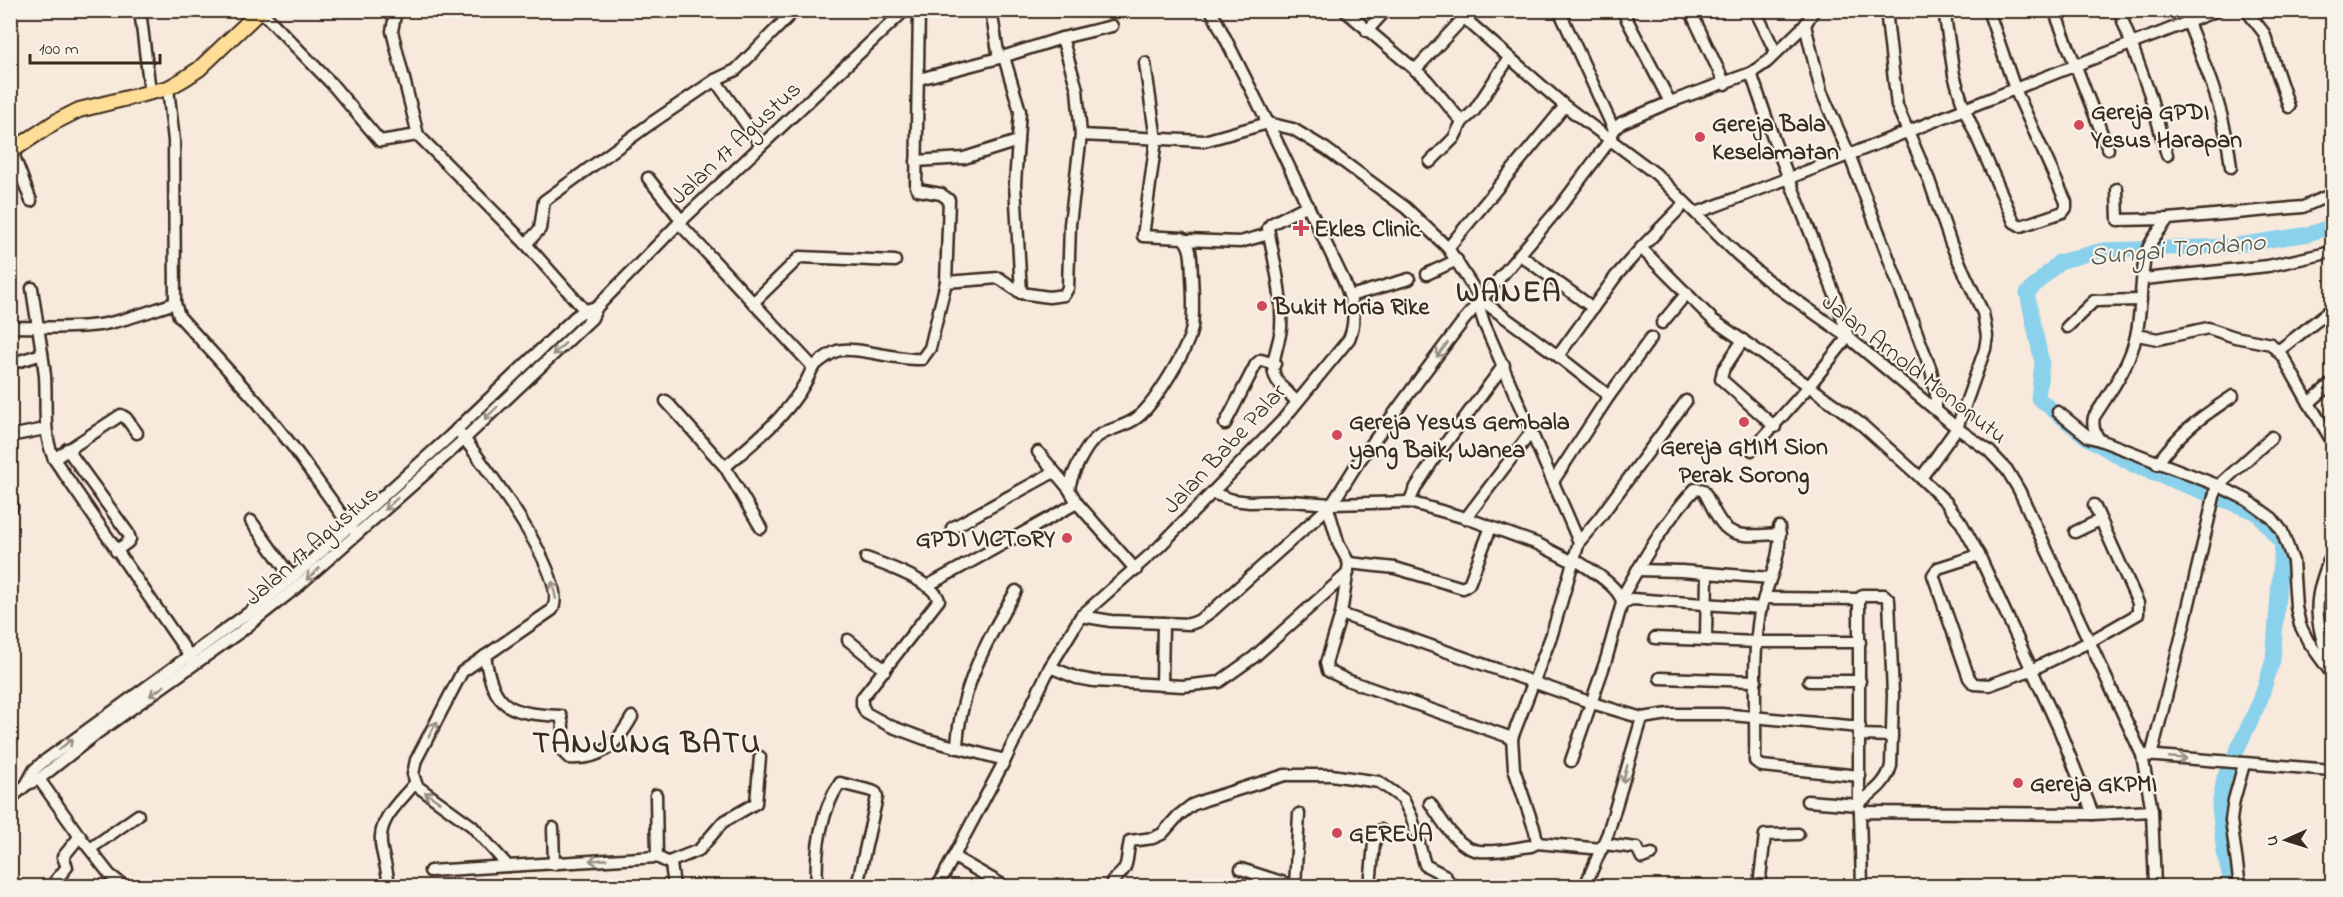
<svg xmlns="http://www.w3.org/2000/svg" width="2343" height="897" font-family="'Indie Flower',sans-serif">
<style>
.lines{fill:none;stroke-linecap:round;stroke-linejoin:round}
.river{stroke:#8ad1eb;stroke-width:15}
.minor-casing{stroke:#3b2a1e;stroke-width:15}
.major-casing{stroke:#3b2a1e;stroke-width:18}
.minor{stroke:#f7f3e8;stroke-width:10}
.major{stroke:#fedd96;stroke-width:14}
.oneway{stroke:#998e83}
.poi-dot{fill:#d1495b;stroke:#f7f3e8;stroke-width:2}
.labels{text-anchor:middle;stroke-width:4.5;stroke-linejoin:round;paint-order:stroke}
.poi-label{font-size:24px;font-weight:bold;fill:#3b2a1e;stroke:#f7f3e8;text-anchor:start}
.street-label{font-size:24px;fill:#3b2a1e;stroke:#f7f3e8}
.water-label{font-size:26px;font-style:italic;fill:#4f5451;stroke:#f7f3e8}
.district-label{font-size:30px;font-weight:bold;letter-spacing:1.5px;fill:#3b2a1e;stroke:#f7f3e8}
</style>
<rect width="100%" height="100%" fill="#f8e9dd"/>
<filter id="ink" filterUnits="userSpaceOnUse"><feTurbulence type="fractalNoise" baseFrequency=".0167" numOctaves="2"/><feDisplacementMap in="SourceGraphic" scale="12" xChannelSelector="R" yChannelSelector="G"/><feConvolveMatrix kernelMatrix="1 2 1 2 8 2 1 2 1" color-interpolation-filters="sRGB"/></filter>
<g filter="url(#ink)">
<g class="lines">
<!-- river -->
<path class="river" d="M 2232,886 L 2224,853 L 2219,807 L 2224,778 L 2260,701 L 2273,660 L 2282,544 L 2257,513 L 2135,466 L 2087,438 L 2038,398 L 2042,363 L 2027,293 L 2059,262 L 2103,250 L 2231,246 L 2309,234 L 2332,226"/>
<defs>
<g id="minor">
<path d="M 140,10 L 150,91"/>
<path d="M 396,10 L 392,31 L 418,135 L 526,244 L 588,314"/>
<path d="M 919,10 L 916,187 L 918,190 L 941,194 L 949,200 L 946,282"/>
<path d="M 991,10 L 999,58"/>
<path d="M 1344,10 L 1426,79 L 1462,122 L 1474,111 L 1509,58"/>
<path d="M 1455,10 L 1565,106 L 1656,174 L 1737,254 L 1766,279 L 1848,337 L 1957,428 L 1989,451 L 2007,470 L 2019,490 L 2142,755 L 2152,811 L 2155,886"/>
<path d="M 1559,10 L 1614,130"/>
<path d="M 1622,10 L 1670,102"/>
<path d="M 1690,10 L 1725,84"/>
<path d="M 1755,10 L 1776,53"/>
<path d="M 1814,10 L 1805,25 L 1821,91 L 1849,154 L 1931,370 L 1936,394 L 1936,410"/>
<path d="M 1886,10 L 1897,106 L 1929,180 L 1951,244 L 1983,313 L 1987,336 L 1985,349 L 1957,428 L 1921,478"/>
<path d="M 1944,10 L 1954,75 L 1964,108 L 2014,222 L 2021,226 L 2063,212 L 2066,208 L 2066,202 L 2015,89 L 1988,10"/>
<path d="M 2054,10 L 2108,149"/>
<path d="M 2119,10 L 2150,95 L 2167,155"/>
<path d="M 2218,10 L 2188,22 C 2208,73 2225,112 2231,167"/>
<path d="M 2246,10 L 2264,33 L 2289,107"/>
<path d="M 261,11 L 331,83 L 380,141 L 418,135"/>
<path d="M 1367,31 L 1386,10"/>
<path d="M 1004,57 L 1020,111 L 1015,184 L 1021,293"/>
<path d="M 1415,70 L 1471,10"/>
<path d="M 1751,73 L 1775,143 L 1836,298 L 1848,337 L 1809,386 L 1861,424 L 1921,478 L 1946,502 L 1962,524 L 1979,555 L 2059,729 L 2093,814 L 2152,811"/>
<path d="M 919,79 L 999,58 L 1062,38 L 1112,26"/>
<path d="M 715,80 L 761,145"/>
<path d="M 168,88 L 174,141 L 175,303 L 179,316 L 258,403 L 293,447 L 352,529"/>
<path d="M 1081,135 L 1204,141 L 1268,123 L 1293,129 L 1326,149 L 1406,208 L 1448,248 L 1481,300 L 1558,356 L 1609,396"/>
<path d="M 12,151 L 31,201"/>
<path d="M 916,161 L 964,158 L 1018,141"/>
<path d="M 1430,162 L 1454,138 L 1462,122"/>
<path d="M 648,178 L 682,221"/>
<path d="M 2117,189 L 2118,220 L 2168,219"/>
<path d="M 1696,213 C 1853,156 2006,90 2163,32 L 2188,22 L 2185,10"/>
<path d="M 679,223 L 813,367 C 820,361 828,354 837,351 C 853,345 899,361 922,359 L 930,348 L 946,282 L 999,278 L 1021,293 L 1049,297 L 1064,295 L 1068,288 L 1070,224 L 1081,135 L 1077,89 L 1062,38"/>
<path d="M 1186,240 L 1240,242 L 1269,234"/>
<path d="M 526,244 L 540,229 L 544,201 L 650,124 L 715,80 L 736,70 L 795,10"/>
<path d="M 1448,248 L 1565,106"/>
<path d="M 1641,248 L 1713,320 L 1809,386 L 1752,450"/>
<path d="M 1520,255 L 1593,308"/>
<path d="M 1427,274 L 1457,260"/>
<path d="M 2144,279 L 2268,266 L 2332,252"/>
<path d="M 32,288 C 36,318 42,347 45,376 C 47,405 42,432 54,459 L 193,661"/>
<path d="M 1350,296 L 1409,279"/>
<path d="M 754,302 L 800,257 L 895,261"/>
<path d="M 1478,304 L 1484,323 L 1579,542 L 1574,559"/>
<path d="M 1662,323 L 1687,293"/>
<path d="M 10,327 C 40,327 70,329 99,325 C 125,321 150,311 175,303"/>
<path d="M 2067,327 L 2094,301 L 2141,300"/>
<path d="M 2137,335 L 2158,339 L 2208,328 L 2235,337 L 2271,344 L 2283,357 L 2309,403"/>
<path d="M 1743,340 L 1723,370 L 1721,379 L 1775,427"/>
<path d="M 2278,351 L 2332,309"/>
<path d="M 1558,356 L 1616,276 L 1641,248 L 1685,203"/>
<path d="M 10,364 L 42,354"/>
<path d="M 2332,383 L 2309,403 L 2332,441"/>
<path d="M 666,401 L 725,467 C 760,437 795,410 813,367"/>
<path d="M 1297,402 C 1290,394 1276,384 1274,373 C 1271,359 1280,342 1281,328 C 1283,293 1274,262 1268,228 L 1271,224 L 1308,205"/>
<path d="M 2058,412 L 2089,437 L 2100,440"/>
<path d="M 1225,424 L 1256,364 L 1261,360 L 1275,364"/>
<path d="M 457,429 C 478,457 572,578 552,610 L 462,672 L 416,760 L 413,774 L 417,786 L 472,826 L 508,866 L 657,857 L 671,864 L 674,886"/>
<path d="M 10,436 L 45,429"/>
<path d="M 67,449 L 128,533 L 130,539 L 128,542 L 116,551"/>
<path d="M 1038,452 L 1069,489"/>
<path d="M 54,459 L 121,415 L 126,418 L 137,433"/>
<path d="M 2157,464 C 2180,431 2200,418 2233,396"/>
<path d="M 725,467 L 761,528"/>
<path d="M 1554,480 L 1609,396 L 1651,338"/>
<path d="M 10,491 L 12,507 L 10,508"/>
<path d="M 1212,493 L 1233,500 L 1250,502 L 1290,501 L 1332,504 L 1409,502 L 1466,518 L 1538,544 L 1573,562 L 1574,559 C 1588,568 1621,587 1622,603 L 1606,660 L 1571,761"/>
<path d="M 1409,502 L 1416,487 L 1434,459 L 1504,365"/>
<path d="M 1328,508 L 1339,545 L 1349,563 L 1341,614 L 1326,663 L 1328,671 L 1347,680 L 1512,738"/>
<path d="M 1466,518 L 1532,431"/>
<path d="M 251,521 L 292,578"/>
<path d="M 1779,527 C 1783,557 1766,584 1760,612 C 1752,656 1756,715 1755,761 L 1762,766 L 1860,776"/>
<path d="M 952,528 L 1054,472"/>
<path d="M 2075,532 L 2100,520"/>
<path d="M 1579,542 L 1600,517 L 1686,401"/>
<path d="M 1979,555 L 1938,568 L 1933,575 L 1969,678 L 1974,684 L 1989,685 L 2031,670 L 2089,642 L 2138,614 L 2138,603 L 2094,505"/>
<path d="M 866,558 C 885,565 933,581 939,600 L 862,698 L 862,705 L 866,713 L 890,726 L 925,739 L 1005,760"/>
<path d="M 1349,563 L 1395,568 L 1463,588 L 1469,584 L 1491,527"/>
<path d="M 1136,570 L 1077,503 L 1069,489 C 1071,475 1086,445 1097,437 C 1109,428 1126,427 1138,417 C 1155,403 1189,348 1192,327 C 1194,310 1193,293 1192,276 C 1191,264 1193,245 1182,238 L 1143,236 L 1156,140 L 1145,63"/>
<path d="M 1637,570 L 1681,571 L 1770,578"/>
<path d="M 927,586 L 1077,503"/>
<path d="M 1622,597 C 1643,560 1665,521 1695,489 L 1703,490 C 1710,501 1715,517 1725,527 C 1738,540 1764,534 1780,534"/>
<path d="M 1764,598 L 1859,599"/>
<path d="M 1622,603 L 1632,599 L 1762,608"/>
<path d="M 1341,614 L 1592,703 L 1642,718 L 1669,714 L 1721,714 L 1860,727"/>
<path d="M 1081,616 L 1111,621 L 1190,624 L 1198,621 L 1212,611 L 1332,504 L 1357,464 L 1421,377 L 1464,320 L 1559,208 L 1610,140 L 1614,130 L 1621,123 L 1670,102 L 1751,73 L 1767,62 L 1805,25"/>
<path d="M 1655,638 L 1758,642 L 1860,642"/>
<path d="M 848,640 L 885,670"/>
<path d="M 1706,640 L 1707,573"/>
<path d="M 485,656 C 494,711 511,713 561,716 L 563,726 L 561,750 L 569,758 C 603,760 616,745 632,717"/>
<path d="M 1050,667 L 1077,678 L 1094,681 L 1183,686 L 1219,682 L 1254,657 L 1348,573"/>
<path d="M 2330,668 C 2315,614 2311,605 2332,553"/>
<path d="M 2332,674 L 2308,641 L 2300,625 L 2296,607 L 2293,561 L 2282,531 L 2272,518 L 2247,500 L 2217,485 L 2100,440 C 2094,433 2092,426 2094,417 C 2110,392 2130,365 2136,336 C 2142,310 2140,283 2145,258 C 2148,243 2159,231 2168,219 L 2303,207 L 2332,194"/>
<path d="M 1660,678 L 1756,681"/>
<path d="M 1809,681 L 1860,681"/>
<path d="M 1162,685 L 1163,623"/>
<path d="M 1860,735 L 1892,736"/>
<path d="M 957,748 C 959,691 987,639 1016,591"/>
<path d="M 2145,755 L 2332,770"/>
<path d="M 2151,756 L 2180,642 L 2216,488 L 2272,437"/>
<path d="M 39,779 L 78,834 L 110,875 L 124,886"/>
<path d="M 26,785 L 34,770 L 43,762 L 251,611 L 292,578 L 450,436 L 575,317 L 585,310 L 597,307"/>
<path d="M 656,795 L 657,857"/>
<path d="M 10,799 L 26,785 L 39,779 L 96,734 L 240,632 L 297,587 L 460,443 L 592,318 L 597,307 L 679,223 L 905,10"/>
<path d="M 1807,801 L 1859,805"/>
<path d="M 1430,803 C 1441,819 1457,849 1479,851 C 1496,853 1515,848 1531,846 L 1537,843 L 1602,849"/>
<path d="M 1859,803 C 1873,792 1886,784 1891,766 L 1893,695 L 1889,600 L 1884,595 L 1863,595 L 1859,599 L 1859,805 L 1860,812"/>
<path d="M 553,828 L 554,864"/>
<path d="M 1537,843 L 1535,831 L 1514,769 L 1512,738 L 1552,634 L 1573,562"/>
<path d="M 1604,844 L 1637,848 L 1642,858 L 1652,854"/>
<path d="M 90,849 L 138,815"/>
<path d="M 954,857 L 1001,884"/>
<path d="M 669,862 L 699,850 L 723,822 L 756,803 L 760,757"/>
<path d="M 1241,869 L 1294,886"/>
<path d="M 430,871 L 508,866"/>
<path d="M 52,885 L 67,867 L 63,857 L 80,836"/>
<path d="M 389,886 C 388,872 383,858 381,844 C 378,818 401,801 415,783"/>
<path d="M 817,886 C 815,852 820,812 840,783 L 872,791 L 876,793 L 877,797 L 857,886"/>
<path d="M 938,886 L 1005,760 L 1050,667 L 1081,616 L 1159,547 L 1281,422 L 1349,339 C 1358,318 1352,302 1344,281 L 1268,123 L 1211,10"/>
<path d="M 1112,886 L 1112,881 C 1131,867 1125,862 1130,841 L 1153,838 L 1162,834 L 1178,816 L 1192,805 L 1205,800 L 1285,775 L 1331,775 L 1379,782 L 1403,799 L 1412,818 L 1425,865 L 1444,875 L 1452,886"/>
<path d="M 1295,886 L 1299,814"/>
<path d="M 1370,886 L 1374,843 L 1381,830"/>
<path d="M 1585,886 L 1608,833 L 1642,718"/>
<path d="M 1759,886 L 1765,835 L 1798,834"/>
<path d="M 1862,886 L 1860,812 L 2093,814"/>
<path d="M 2240,886 L 2231,820 L 2234,800 L 2244,764"/>
</g>
<path id="major" d="M 10,152 L 55,122 L 79,110 L 168,88 L 184,79 L 199,69 L 261,10"/>
</defs>
<!-- minor casing -->
<use href="#minor" class="minor-casing"/>
<!-- major casing -->
<use href="#major" class="major-casing"/>
<!-- minor -->
<use href="#minor" class="minor"/>
<!-- major -->
<use href="#major" class="major"/>
</g>
<!-- one-way arrows -->
<defs><path id="oneway-shaft" d="M-6 0H5M1.5-3L5.5 0L1.5 3" fill="none" stroke-width="1.6" stroke-linecap="round" stroke-linejoin="round" transform="scale(1.5)"/></defs>
<g class="oneway">
<use href="#oneway-shaft" transform="translate(559 349) rotate(137)"/>
<use href="#oneway-shaft" transform="translate(1442 350) rotate(128)"/>
<use href="#oneway-shaft" transform="translate(491 413) rotate(136)"/>
<use href="#oneway-shaft" transform="translate(391 504) rotate(138)"/>
<use href="#oneway-shaft" transform="translate(313 574) rotate(138)"/>
<use href="#oneway-shaft" transform="translate(554 590) rotate(-102)"/>
<use href="#oneway-shaft" transform="translate(157 691) rotate(145)"/>
<use href="#oneway-shaft" transform="translate(433 729) rotate(-61)"/>
<use href="#oneway-shaft" transform="translate(66 744) rotate(-38)"/>
<use href="#oneway-shaft" transform="translate(2178 758) rotate(5)"/>
<use href="#oneway-shaft" transform="translate(1625 774) rotate(105)"/>
<use href="#oneway-shaft" transform="translate(432 797) rotate(-146)"/>
<use href="#oneway-shaft" transform="translate(598 860) rotate(175)"/>
</g>
</g>
<!-- markers -->
<g class="poi-dot">
<circle cx="2079" cy="125" r="6"/>
<circle cx="1700" cy="137" r="6"/>
<path d="M1298 219h6v6h6v6h-6v6h-6v-6h-6v-6h6z"/>
<circle cx="1262" cy="306" r="6"/>
<circle cx="1744" cy="422" r="6"/>
<circle cx="1337" cy="435" r="6"/>
<circle cx="1067" cy="538" r="6"/>
<circle cx="2018" cy="783" r="6"/>
<circle cx="1337" cy="833" r="6"/>
</g>
<g class="labels">
<!-- poi labels -->
<g class="poi-label">
<text x="2091" y="119">Gereja GPDI<tspan x="2091" dy="28">Yesus Harapan</tspan></text>
<text x="1712" y="131">Gereja Bala<tspan x="1712" dy="28">Keselamatan</tspan></text>
<text x="1314" y="236">Ekles Clinic</text>
<text x="1274" y="314">Bukit Moria Rike</text>
<text x="1349" y="429">Gereja Yesus Gembala<tspan x="1349" dy="28">yang Baik, Wanea</tspan></text>
<text x="1744" y="454" text-anchor="middle">Gereja GMIM Sion<tspan x="1744" dy="28">Perak Sorong</tspan></text>
<text x="1055" y="546" text-anchor="end">GPDI VICTORY</text>
<text x="2030" y="791">Gereja GKPMI</text>
<text x="1349" y="841">GEREJA</text>
</g>
<!-- street labels -->
<g class="street-label">
<text transform="translate(735 142) rotate(-43)" y="8">Jalan 17 Agustus</text>
<text transform="translate(1915 368) rotate(38)" y="8">Jalan Arnold Mononutu</text>
<text transform="translate(1224 448) rotate(-47)" y="8">Jalan Babe Palar</text>
<text transform="translate(311 545) rotate(-41)" y="8">Jalan 17 Agustus</text>
</g>
<!-- water labels -->
<g class="water-label">
<text transform="translate(2177 248) rotate(-5)" y="9">Sungai Tondano</text>
</g>
<!-- district labels -->
<g class="district-label">
<text x="1509" y="301">WANEA</text>
<text x="647" y="752">TANJUNG BATU</text>
</g>
</g>
<!-- margin -->
<rect width="2343" height="897" fill="none" stroke="#f7f3e8" stroke-width="36"/>
<rect x="18" y="18" width="2307" height="861" fill="none" stroke="#3b2a1e" stroke-width="2" filter="url(#ink)"/>
<!-- north arrow -->
<g transform="translate(2286 840) rotate(267)" stroke="#f7f3e8" stroke-width="4.5" paint-order="stroke">
<path d="M0-4.5L10 22L0 15L-10 22Z" fill="#3b2a1e"/>
<text y="-9" font-size="16" font-weight="bold" text-anchor="middle" fill="#3b2a1e">U</text>
</g>
<!-- scale -->
<path d="M30 54v9h130v-9" fill="none" stroke="#3b2a1e" stroke-width="3"/>
<text x="39" y="54" font-size="18" fill="#3b2a1e" stroke="#f7f3e8" stroke-width="4.5" paint-order="stroke">100 m</text>
</svg>
